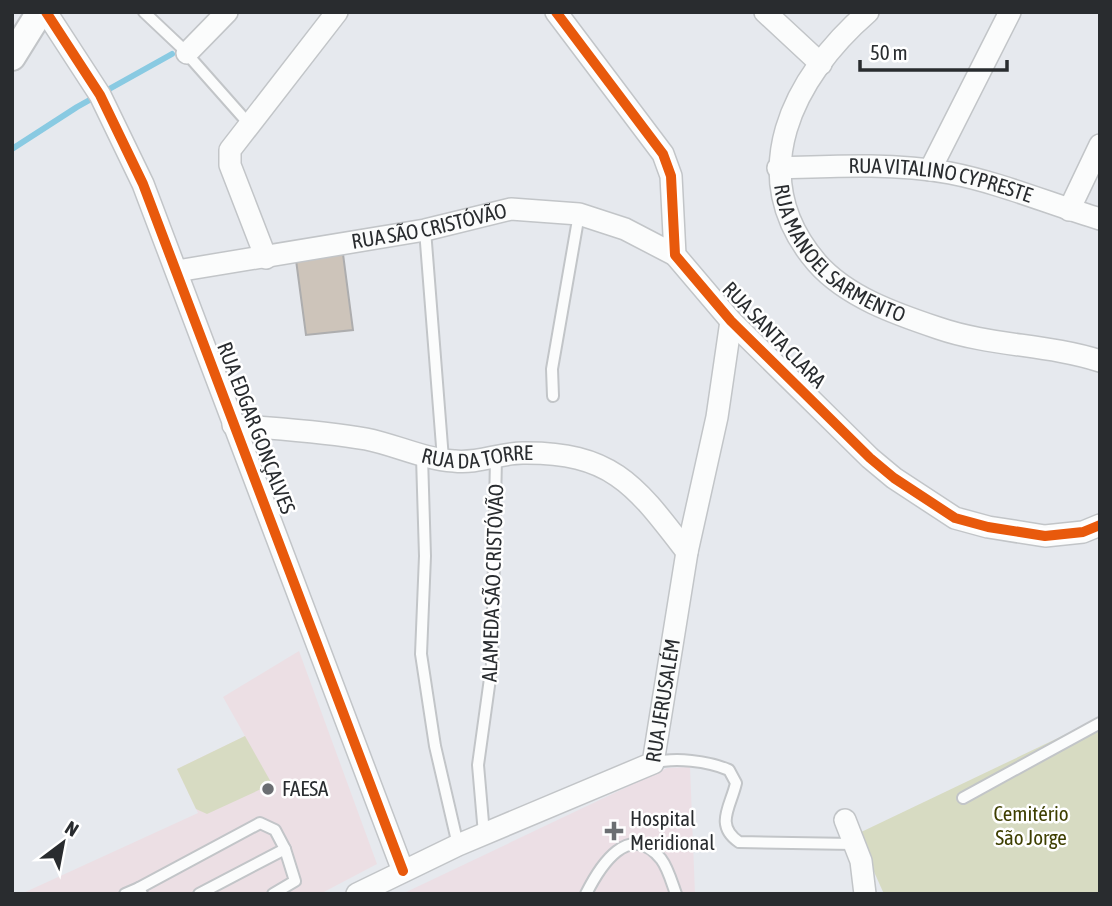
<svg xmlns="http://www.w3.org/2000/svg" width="1112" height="906" font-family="'Asap Condensed',sans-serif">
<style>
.education{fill:#ecdfe4}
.medical{fill:#ecdfe5}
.green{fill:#d7dbc2}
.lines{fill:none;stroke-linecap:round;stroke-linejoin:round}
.stream{stroke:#89cae2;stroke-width:6}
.building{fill:#cdc4ba;stroke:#adadae;stroke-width:2}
.service-casing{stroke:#c2c5c8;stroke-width:14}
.minor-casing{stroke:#c2c5c8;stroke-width:24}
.tertiary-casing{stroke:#c2c5c8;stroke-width:30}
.service{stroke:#fbfcfc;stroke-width:10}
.minor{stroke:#fbfcfc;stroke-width:21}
.tertiary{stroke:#fbfcfc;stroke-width:26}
.cycleway-casing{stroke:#fff;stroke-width:15}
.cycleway{stroke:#e8590c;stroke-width:10}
.poi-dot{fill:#6b6e72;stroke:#fff;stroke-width:2.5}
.labels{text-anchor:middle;stroke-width:5;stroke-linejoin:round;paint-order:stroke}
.street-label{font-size:21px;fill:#292c2f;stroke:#fff}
.poi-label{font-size:21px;fill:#292c2f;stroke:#fff;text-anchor:start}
.park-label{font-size:21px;fill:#3e3f01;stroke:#fff}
</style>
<rect width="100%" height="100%" fill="#e6e9ee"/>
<!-- education -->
<path class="education" d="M 299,651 L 377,864 L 320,894 L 21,894 L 198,813 L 177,769 L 245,736 L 223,697 Z"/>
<!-- medical -->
<path class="medical" d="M 690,767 L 695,894 L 402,894 L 667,768 Z"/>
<!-- green -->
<g class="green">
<path d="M 1100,718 L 1100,894 L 884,894 L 857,834 Z"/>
<path d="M 245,736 L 272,784 L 207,814 L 196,809 L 177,769 Z"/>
</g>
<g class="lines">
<!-- stream -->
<path class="stream" d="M 12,149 L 77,107 L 172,54"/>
</g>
<!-- building -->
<path class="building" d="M 343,254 L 353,330 L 306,335 L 296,260 Z"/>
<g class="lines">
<defs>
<g id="service">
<path d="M 144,12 L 180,46 L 249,124"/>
<path d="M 425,230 L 443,459"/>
<path d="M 553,396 L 552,369 L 579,214"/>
<path d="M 422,457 L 425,556 L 421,654 L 435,746 L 458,845"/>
<path d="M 653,763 C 675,757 708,761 729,770 L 736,783 C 731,806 714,825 739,842 L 853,844"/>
<path d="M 963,798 L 1100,723"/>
<path d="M 484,834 L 478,765 L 492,664 L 496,457"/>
<path d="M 125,894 L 139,888"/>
<path d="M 142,894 L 139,888 L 260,823 L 275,830 L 285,849 L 199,894"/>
<path d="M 273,894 L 295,881 L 285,849"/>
<path d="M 586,894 C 600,866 629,820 661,859 C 668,868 672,883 676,894"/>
</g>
<g id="minor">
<path d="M 46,12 L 100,95 L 143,184 L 403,871"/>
<path d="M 556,12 L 663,154 L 671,176 L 675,255 L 731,321 L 870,458 L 894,478 L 955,518 L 988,527 L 1045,536 L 1083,532 L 1100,525"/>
<path d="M 765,12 L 821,64"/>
<path id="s1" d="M 868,12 C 793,77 742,176 817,263 C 847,297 896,314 938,328 C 990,346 1047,344 1100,361"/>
<path d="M 187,53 L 227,12"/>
<path id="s2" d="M 778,168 C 836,166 894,163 950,173 C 1001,183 1050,204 1100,219"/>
<path d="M 930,170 L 1010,12"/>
<path d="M 1069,210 L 1100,145"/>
<path d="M 266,258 L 230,165 L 230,150 L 337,12"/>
<path id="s3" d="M 177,271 L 425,230 L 511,209 L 579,214 L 625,229 L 675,255"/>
<path id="s4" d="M 233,425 C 278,429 322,431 366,439 C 396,445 423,459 454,461 C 478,464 499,453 523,453 C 613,452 636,486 687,552"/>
<path d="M 845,820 L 861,861 L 865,894"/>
<path id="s5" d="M 357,894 L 458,845 L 653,763 L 687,552 L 717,417 L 731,321"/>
</g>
<path id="tertiary" d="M 12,57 L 40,12"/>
</defs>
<!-- service casing -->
<use href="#service" class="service-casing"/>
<!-- minor casing -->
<use href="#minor" class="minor-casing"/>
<!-- tertiary casing -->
<use href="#tertiary" class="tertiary-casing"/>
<!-- service -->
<use href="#service" class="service"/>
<!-- minor -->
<use href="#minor" class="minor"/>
<!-- tertiary -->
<use href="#tertiary" class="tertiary"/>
<defs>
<g id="cycleway">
<path d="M 46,12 L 100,95 L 143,184 L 403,871"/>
<path d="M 556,12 L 663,154 L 671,176 L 675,255 L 731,321 L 870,458 L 894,478 L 955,518 L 988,527 L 1045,536 L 1083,532 L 1100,525"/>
</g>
</defs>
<!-- cycleway casing -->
<use href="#cycleway" class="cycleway-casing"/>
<!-- cycleway -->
<use href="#cycleway" class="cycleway"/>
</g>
<!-- markers -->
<g class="poi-dot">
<circle cx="268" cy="789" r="7"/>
<path d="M610.5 820.5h7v7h7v7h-7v7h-7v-7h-7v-7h7z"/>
</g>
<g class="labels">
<!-- street labels -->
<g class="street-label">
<text dy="7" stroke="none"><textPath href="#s2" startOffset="164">RUA VITALINO CYPRESTE</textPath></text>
<text dy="7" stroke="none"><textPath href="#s3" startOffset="256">RUA SÃO CRISTÓVÃO</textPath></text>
<text dy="7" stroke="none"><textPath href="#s1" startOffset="296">RUA MANOEL SARMENTO</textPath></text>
<text transform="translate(774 335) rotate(46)" y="7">RUA SANTA CLARA</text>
<text transform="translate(256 428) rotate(69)" y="7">RUA EDGAR GONÇALVES</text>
<text dy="7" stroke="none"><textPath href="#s4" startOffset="248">RUA DA TORRE</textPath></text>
<text transform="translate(493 583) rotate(-88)" y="7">ALAMEDA SÃO CRISTÓVÃO</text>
<text dy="7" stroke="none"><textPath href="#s5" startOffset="387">RUA JERUSALÉM</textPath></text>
</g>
<!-- poi labels -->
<g class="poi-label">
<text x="282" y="796">FAESA</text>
<text x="630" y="826">Hospital<tspan x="630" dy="24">Meridional</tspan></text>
</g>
<!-- park labels -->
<g class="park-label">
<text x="1031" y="821">Cemitério<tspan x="1031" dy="24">São Jorge</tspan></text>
</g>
</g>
<!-- border -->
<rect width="1112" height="906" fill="none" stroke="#292c2f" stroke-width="28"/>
<!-- north arrow -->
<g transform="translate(63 843) rotate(32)" stroke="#ffffff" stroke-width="5" paint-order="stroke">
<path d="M0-5L12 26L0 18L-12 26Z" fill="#292c2f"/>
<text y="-10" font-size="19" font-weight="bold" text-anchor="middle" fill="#292c2f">N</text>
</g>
<!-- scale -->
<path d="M860 60v10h147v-10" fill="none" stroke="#292c2f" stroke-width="3.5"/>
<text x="870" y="60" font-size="21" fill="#292c2f" stroke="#ffffff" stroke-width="5" paint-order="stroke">50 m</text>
</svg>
